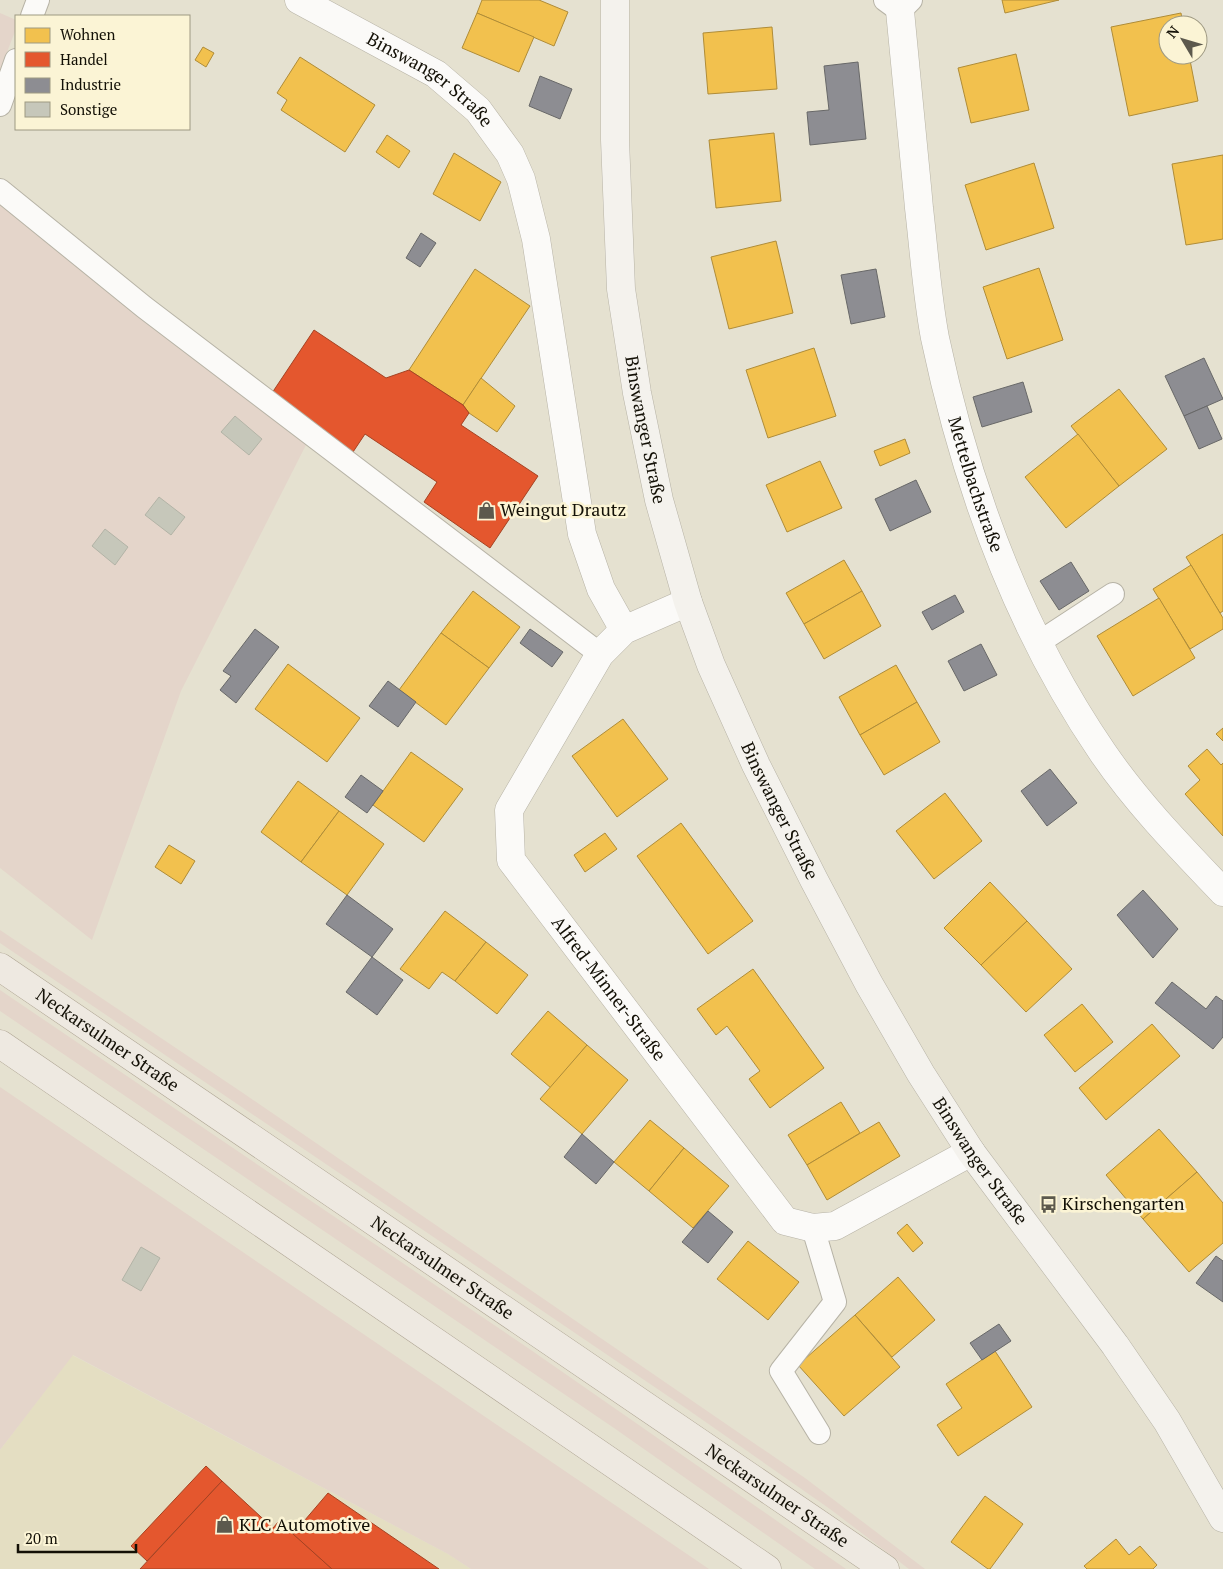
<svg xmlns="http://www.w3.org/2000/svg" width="1223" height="1569" font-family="'PT Serif',serif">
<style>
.built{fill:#e4dec2}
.green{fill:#e4d5ca}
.homes{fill:#f2c14e;stroke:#af8c38}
.shops{fill:#e4572e;stroke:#a54222}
.industry{fill:#8d8d92;stroke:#686868}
.building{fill:#c6c7ba;stroke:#b2b3a6}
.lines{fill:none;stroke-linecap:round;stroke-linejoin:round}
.service-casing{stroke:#b7b3a6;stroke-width:24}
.minor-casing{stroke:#b7b3a6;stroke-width:29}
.secondary-casing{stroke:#b7b3a6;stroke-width:29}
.primary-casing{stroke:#aea493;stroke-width:29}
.service{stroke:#fbfaf8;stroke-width:22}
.minor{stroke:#fbfaf8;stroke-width:28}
.secondary{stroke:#f4f2ed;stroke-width:28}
.primary{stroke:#eee9e1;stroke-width:28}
.labels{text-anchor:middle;stroke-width:5;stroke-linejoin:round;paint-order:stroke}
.street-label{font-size:18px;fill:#131006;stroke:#fbf4d5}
.poi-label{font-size:18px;fill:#131006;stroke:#fbf4d5;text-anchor:start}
</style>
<rect width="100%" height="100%" fill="#e5e1d0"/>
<!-- built -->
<path class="built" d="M 72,1355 L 448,1554 L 471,1569 L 0,1569 L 0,1450 Z"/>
<!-- green -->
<g class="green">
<path d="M 0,13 L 16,20 L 16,29 L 0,70 Z"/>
<path d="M 0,198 L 308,441 L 181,691 L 92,940 L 0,868 Z"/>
<path d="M 0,930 L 243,1093 L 805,1478 L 925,1569 L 909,1569 L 830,1509 L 687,1409 L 0,943 Z"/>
<path d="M 0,990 L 528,1348 L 846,1569 L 815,1569 L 614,1428 L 0,1011 Z"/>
<path d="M 0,1087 L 709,1569 L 471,1569 L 448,1554 L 73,1355 L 0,1450 Z"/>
</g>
<!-- homes -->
<g class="homes">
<path d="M 482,0 L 539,0 L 568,12 L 554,46 L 477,13 Z"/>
<path d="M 1002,0 L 1059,0 L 1005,13 Z"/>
<path d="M 477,13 L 534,37 L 519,72 L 462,48 Z"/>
<path d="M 1181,13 L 1183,25 L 1168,25 L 1168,55 L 1189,55 L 1198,101 L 1129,116 L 1111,27 Z"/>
<path d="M 772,27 L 777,89 L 708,94 L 703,33 Z"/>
<path d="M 203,47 L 214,53 L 206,67 L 195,60 Z"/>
<path d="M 1016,54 L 1029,110 L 971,123 L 958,68 Z"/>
<path d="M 300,57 L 375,105 L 345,152 L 281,110 L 287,100 L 277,93 Z"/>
<path d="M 774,133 L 781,201 L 716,208 L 709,140 Z"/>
<path d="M 387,135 L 410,151 L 399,168 L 376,152 Z"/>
<path d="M 454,153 L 501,182 L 480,221 L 433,194 Z"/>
<path d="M 1223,155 L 1223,239 L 1186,245 L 1172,164 Z"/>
<path d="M 1034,163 L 1054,228 L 986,250 L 965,185 Z"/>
<path d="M 776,241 L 793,313 L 729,329 L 711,257 Z"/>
<path d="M 1039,268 L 1063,340 L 1007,359 L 983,287 Z"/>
<path d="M 475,269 L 530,306 L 463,405 L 409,370 Z"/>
<path d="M 814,348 L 836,416 L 768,438 L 746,370 Z"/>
<path d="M 481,378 L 515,406 L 497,432 L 469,413 L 463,405 Z"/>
<path d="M 1119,389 L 1167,449 L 1119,486 L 1071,426 Z"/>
<path d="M 1078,434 L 1119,486 L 1066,528 L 1025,477 Z"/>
<path d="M 905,439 L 910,453 L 880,466 L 874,451 Z"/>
<path d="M 820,461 L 842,508 L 787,532 L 766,485 Z"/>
<path d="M 1223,534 L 1223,611 L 1220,613 L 1186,557 Z"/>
<path d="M 844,560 L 862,591 L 804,624 L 786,593 Z"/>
<path d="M 1191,565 L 1223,618 L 1223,629 L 1190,649 L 1153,589 Z"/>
<path d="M 473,591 L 520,627 L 489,668 L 441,633 Z"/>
<path d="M 862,591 L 881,626 L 824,659 L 804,624 Z"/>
<path d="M 1159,598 L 1195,658 L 1133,696 L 1097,636 Z"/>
<path d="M 441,633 L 489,668 L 446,725 L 399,690 Z"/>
<path d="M 288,664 L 360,718 L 327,762 L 255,709 Z"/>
<path d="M 896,665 L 917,702 L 860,735 L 839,697 Z"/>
<path d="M 917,702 L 940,742 L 884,775 L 860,735 Z"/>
<path d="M 623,719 L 668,779 L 617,817 L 572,756 Z"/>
<path d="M 1223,728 L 1223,741 L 1216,734 Z"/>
<path d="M 1207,749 L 1221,765 L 1223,763 L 1223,836 L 1185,794 L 1200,780 L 1188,766 Z"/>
<path d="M 411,752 L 463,789 L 424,842 L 373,805 Z"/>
<path d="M 298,781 L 339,811 L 301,862 L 261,832 Z"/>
<path d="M 945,793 L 982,841 L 934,879 L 896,831 Z"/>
<path d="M 339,811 L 384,844 L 347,895 L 301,862 Z"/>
<path d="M 681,823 L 753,921 L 708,954 L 637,856 Z"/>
<path d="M 605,833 L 617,849 L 585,872 L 574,855 Z"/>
<path d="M 169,845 L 195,861 L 181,884 L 155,867 Z"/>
<path d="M 990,882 L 1027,921 L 981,965 L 944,928 Z"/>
<path d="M 445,911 L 486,942 L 455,981 L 442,972 L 429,989 L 400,969 Z"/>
<path d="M 1027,921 L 1072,969 L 1026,1012 L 981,965 Z"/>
<path d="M 486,942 L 528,975 L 497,1014 L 455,981 Z"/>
<path d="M 753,969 L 824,1068 L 770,1108 L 749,1079 L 760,1071 L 727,1026 L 716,1035 L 697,1009 Z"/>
<path d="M 1082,1004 L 1113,1042 L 1075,1072 L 1044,1035 Z"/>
<path d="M 548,1011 L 587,1045 L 551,1088 L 511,1054 Z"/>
<path d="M 1152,1024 L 1180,1056 L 1106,1120 L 1079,1088 Z"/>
<path d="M 587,1045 L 628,1080 L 582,1134 L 540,1099 Z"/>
<path d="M 841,1102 L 860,1133 L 807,1165 L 788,1135 Z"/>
<path d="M 650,1120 L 684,1148 L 649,1191 L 614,1162 Z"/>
<path d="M 879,1122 L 900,1156 L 827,1200 L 807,1165 Z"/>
<path d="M 1159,1129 L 1197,1172 L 1143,1219 L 1106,1175 Z"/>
<path d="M 684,1148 L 729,1186 L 693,1228 L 649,1191 Z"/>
<path d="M 1197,1172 L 1223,1203 L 1223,1243 L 1189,1272 L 1143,1219 Z"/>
<path d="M 907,1224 L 923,1243 L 913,1252 L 897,1233 Z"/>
<path d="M 748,1241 L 799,1282 L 768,1320 L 717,1279 Z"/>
<path d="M 898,1277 L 935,1320 L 892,1357 L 855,1315 Z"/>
<path d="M 855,1315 L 900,1367 L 844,1416 L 798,1365 Z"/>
<path d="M 995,1351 L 1032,1407 L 958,1456 L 937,1425 L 962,1408 L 946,1384 Z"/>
<path d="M 985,1496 L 1023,1524 L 990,1569 L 988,1569 L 951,1542 Z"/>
<path d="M 1116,1539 L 1129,1555 L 1140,1546 L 1157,1565 L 1153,1569 L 1087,1569 L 1084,1566 Z"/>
</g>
<!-- shops -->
<g class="shops">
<path d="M 314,330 L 386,378 L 409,370 L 463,405 L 469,413 L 461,425 L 538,476 L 490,548 L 424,502 L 437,482 L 365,434 L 353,452 L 270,396 Z"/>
<path d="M 206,1466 L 222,1481 L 147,1561 L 131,1546 Z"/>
<path d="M 222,1481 L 273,1528 L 279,1521 L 332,1569 L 140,1569 Z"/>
<path d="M 328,1493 L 439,1569 L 332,1569 L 293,1534 Z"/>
</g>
<!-- industry -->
<g class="industry">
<path d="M 858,62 L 866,139 L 810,145 L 807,112 L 829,110 L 824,66 Z"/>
<path d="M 540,76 L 572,89 L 560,119 L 529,106 Z"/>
<path d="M 421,233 L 436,243 L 420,267 L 406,258 Z"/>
<path d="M 876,269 L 885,317 L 851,324 L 841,275 Z"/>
<path d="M 1204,358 L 1223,399 L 1184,416 L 1165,376 Z"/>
<path d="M 1023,382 L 1032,412 L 982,427 L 973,397 Z"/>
<path d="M 1207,406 L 1222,439 L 1199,449 L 1184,416 Z"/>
<path d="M 916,480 L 931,512 L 890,531 L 875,499 Z"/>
<path d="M 1071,562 L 1089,591 L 1059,610 L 1040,581 Z"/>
<path d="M 955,595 L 964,612 L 932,630 L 922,612 Z"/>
<path d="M 255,629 L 279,647 L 236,703 L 220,690 L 231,676 L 223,671 Z"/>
<path d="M 530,629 L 563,652 L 552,667 L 520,643 Z"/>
<path d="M 981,644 L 997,675 L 964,691 L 948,661 Z"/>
<path d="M 388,681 L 416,702 L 398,727 L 369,706 Z"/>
<path d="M 1050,769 L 1077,803 L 1047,826 L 1021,791 Z"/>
<path d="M 361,775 L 383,791 L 367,813 L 345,797 Z"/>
<path d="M 1143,890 L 1178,929 L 1153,958 L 1117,915 Z"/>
<path d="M 347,895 L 393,929 L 372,957 L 326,924 Z"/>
<path d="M 372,957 L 403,980 L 377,1015 L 346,992 Z"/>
<path d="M 1172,982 L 1206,1009 L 1216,996 L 1223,1001 L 1223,1037 L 1213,1049 L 1155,1003 Z"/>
<path d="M 582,1134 L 614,1162 L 596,1184 L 564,1157 Z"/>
<path d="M 708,1211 L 733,1232 L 708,1263 L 682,1242 Z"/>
<path d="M 1216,1256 L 1223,1261 L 1223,1302 L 1196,1283 Z"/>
<path d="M 999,1324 L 1011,1341 L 982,1360 L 970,1343 Z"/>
</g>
<!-- building -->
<g class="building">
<path d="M 235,416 L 262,439 L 249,455 L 221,432 Z"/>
<path d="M 159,497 L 185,517 L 171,535 L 145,515 Z"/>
<path d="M 105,529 L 128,547 L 115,565 L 92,546 Z"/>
<path d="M 141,1247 L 160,1258 L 141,1291 L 122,1280 Z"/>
</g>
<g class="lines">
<defs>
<g id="service">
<path d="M 885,0 L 900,11 L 911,0"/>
<path d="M 32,16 L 38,0"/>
<path d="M 0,105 L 16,60"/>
<path d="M 0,190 L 144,307 L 600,654"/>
<path d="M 1038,643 L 1113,594"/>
<path d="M 813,1228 L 835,1302 L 781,1371 L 819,1433"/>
</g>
<g id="minor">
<path id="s1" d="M 299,0 L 436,74 L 478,110 L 510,154 L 521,179 L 536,239 L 582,534 L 601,589 L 624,630"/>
<path id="s2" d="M 900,11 C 906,76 913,142 919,208 C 924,251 927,296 935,338 C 966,485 1018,629 1103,753 C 1138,804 1181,848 1223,892"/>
<path id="s3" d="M 688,602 L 624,630 L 600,654 L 509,810 L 511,860 L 785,1221 L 813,1228 L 835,1226 L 971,1152"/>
</g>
<g id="secondary">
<path id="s4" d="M 615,0 L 615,140 L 621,289 L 637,393 L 659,500 L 688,602 L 711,665 L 756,765 L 814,880 L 869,984 L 921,1074 L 971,1152 L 1115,1345 L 1167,1421 L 1223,1518"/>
</g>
<g id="primary">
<path id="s5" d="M 0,967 L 885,1569"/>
<path d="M 0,1044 L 767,1569"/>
</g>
</defs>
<!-- service casing -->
<use href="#service" class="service-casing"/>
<!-- minor casing -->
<use href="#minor" class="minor-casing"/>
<!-- secondary casing -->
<use href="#secondary" class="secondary-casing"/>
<!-- primary casing -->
<use href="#primary" class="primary-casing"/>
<!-- service -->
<use href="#service" class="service"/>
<!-- minor -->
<use href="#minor" class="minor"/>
<!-- secondary -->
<use href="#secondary" class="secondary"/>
<!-- primary -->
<use href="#primary" class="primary"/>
</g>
<!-- icons -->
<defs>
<symbol id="shop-bare" viewBox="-9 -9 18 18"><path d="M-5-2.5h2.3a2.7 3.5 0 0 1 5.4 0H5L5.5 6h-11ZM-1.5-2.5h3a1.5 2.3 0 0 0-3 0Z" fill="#5c594d" stroke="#fbf4d5" stroke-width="2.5" paint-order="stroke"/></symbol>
<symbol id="bus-bare" viewBox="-9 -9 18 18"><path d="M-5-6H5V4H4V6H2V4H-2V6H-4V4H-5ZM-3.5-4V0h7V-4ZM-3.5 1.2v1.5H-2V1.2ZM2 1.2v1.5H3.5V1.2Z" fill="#5c594d" stroke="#fbf4d5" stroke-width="2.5" paint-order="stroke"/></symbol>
</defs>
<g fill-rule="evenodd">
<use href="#shop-bare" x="474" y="498" width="25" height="25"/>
<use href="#bus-bare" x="1036" y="1192" width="25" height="25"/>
<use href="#shop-bare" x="212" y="1512" width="25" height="25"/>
</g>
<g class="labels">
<!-- street labels -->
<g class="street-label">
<text dy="6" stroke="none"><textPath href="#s1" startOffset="154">Binswanger Straße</textPath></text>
<text dy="6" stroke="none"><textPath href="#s4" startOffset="432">Binswanger Straße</textPath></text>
<text dy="6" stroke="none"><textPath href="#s2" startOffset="481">Mettelbachstraße</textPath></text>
<text dy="6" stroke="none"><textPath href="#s4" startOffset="838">Binswanger Straße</textPath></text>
<text dy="6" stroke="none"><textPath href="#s3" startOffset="496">Alfred-Minner-Straße</textPath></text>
<text dy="6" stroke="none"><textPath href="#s5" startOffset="130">Neckarsulmer Straße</textPath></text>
<text dy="6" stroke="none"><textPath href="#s4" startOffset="1242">Binswanger Straße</textPath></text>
<text dy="6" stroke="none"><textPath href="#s5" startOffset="535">Neckarsulmer Straße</textPath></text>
<text dy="6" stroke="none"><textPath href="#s5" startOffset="940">Neckarsulmer Straße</textPath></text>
</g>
<!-- poi labels -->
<g class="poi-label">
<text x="500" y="516">Weingut Drautz</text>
<text x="1062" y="1210">Kirschengarten</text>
<text x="239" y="1531">KLC Automotive</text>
</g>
</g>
<!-- legend -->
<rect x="15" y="15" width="175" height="115" fill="#fbf4d5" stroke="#9e9982"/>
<rect x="25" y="28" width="25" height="15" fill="#f2c14e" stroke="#9e9982"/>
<text x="60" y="40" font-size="15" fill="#131006">Wohnen</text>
<rect x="25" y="52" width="25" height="15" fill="#e4572e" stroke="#9e9982"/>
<text x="60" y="65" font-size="15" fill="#131006">Handel</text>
<rect x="25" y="78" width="25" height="15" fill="#8d8d92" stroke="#9e9982"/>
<text x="60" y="90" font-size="15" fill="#131006">Industrie</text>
<rect x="25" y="102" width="25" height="15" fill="#c6c7ba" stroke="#9e9982"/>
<text x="60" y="115" font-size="15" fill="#131006">Sonstige</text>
<!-- north arrow -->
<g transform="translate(1183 40) rotate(308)"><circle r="24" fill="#fbf4d5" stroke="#9e9982"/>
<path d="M0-4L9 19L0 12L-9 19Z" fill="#5c594d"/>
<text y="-8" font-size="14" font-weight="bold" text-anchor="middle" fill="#131006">N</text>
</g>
<!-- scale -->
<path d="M18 1544v8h118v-8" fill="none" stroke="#131006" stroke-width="2.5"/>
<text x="25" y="1544" font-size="15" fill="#131006" stroke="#fbf4d5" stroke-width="4" paint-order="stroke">20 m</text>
</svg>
